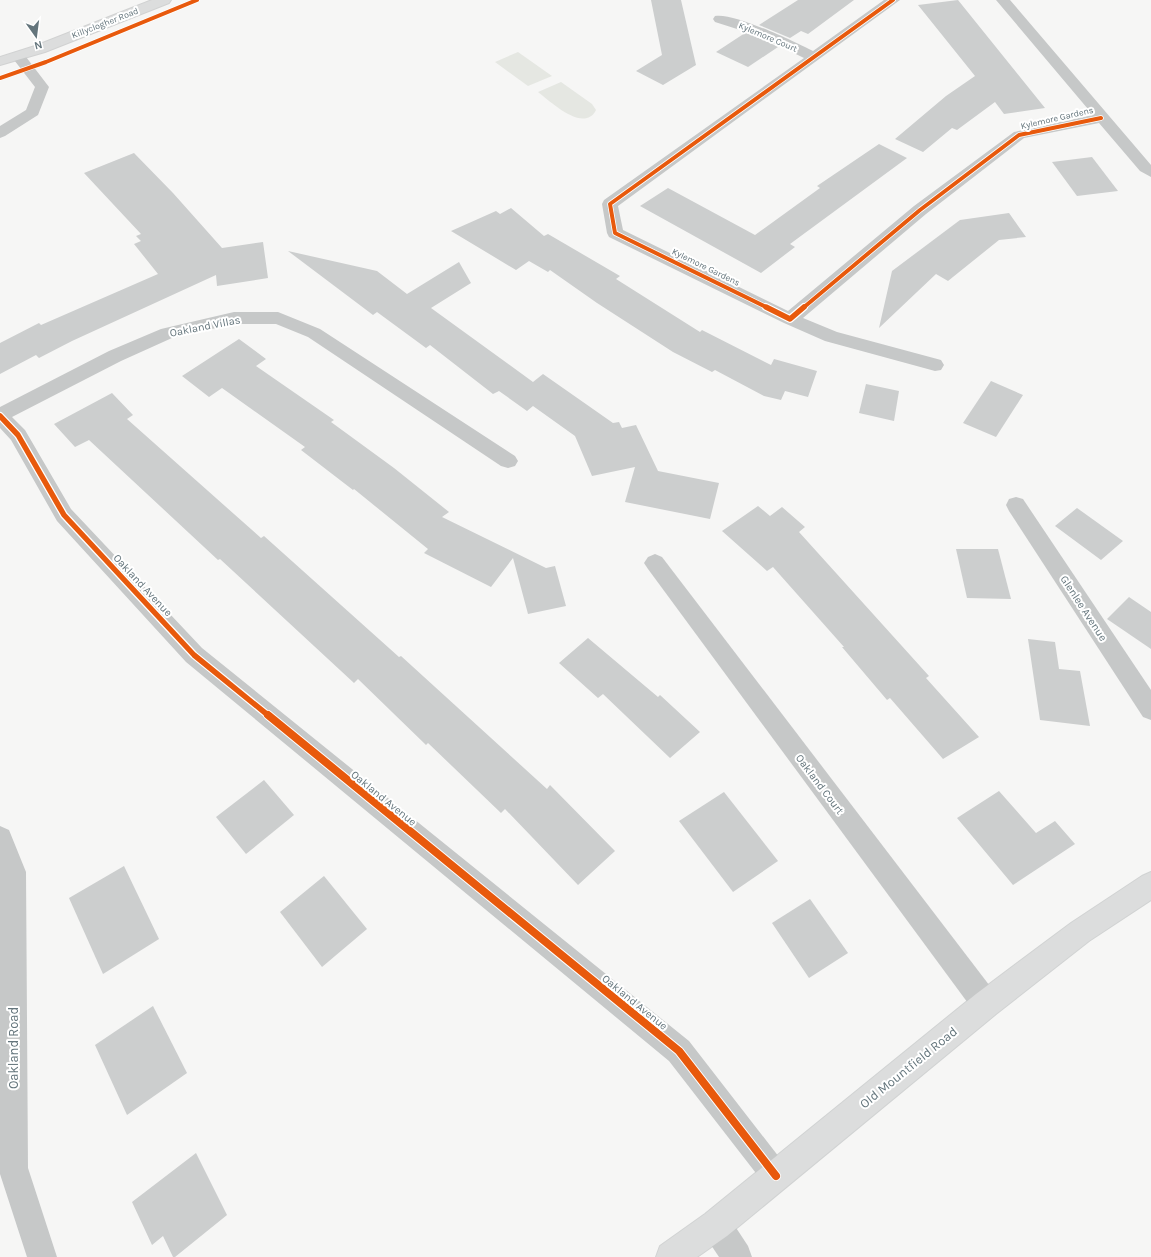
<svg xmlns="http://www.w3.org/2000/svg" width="1151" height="1257" font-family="Karla,sans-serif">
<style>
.green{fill:#e5e7e2}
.building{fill:#cccece}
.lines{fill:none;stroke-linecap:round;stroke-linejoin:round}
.secondary-casing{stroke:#d1d3d3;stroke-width:2}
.highway-casing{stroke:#d1d2d2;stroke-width:2}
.street{fill:#c6c8c8;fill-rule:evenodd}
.secondary{fill:#dcdddd;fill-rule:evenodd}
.highway{fill:#dcdddd;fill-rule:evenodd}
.cycleway-far2-casing{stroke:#fff;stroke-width:5.5}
.cycleway-far1-casing{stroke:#fff;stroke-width:8}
.cycleway-casing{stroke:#fff;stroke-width:10}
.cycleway-far2{stroke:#e8590c;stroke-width:4}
.cycleway-far1{stroke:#e8590c;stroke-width:5.5}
.cycleway{stroke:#e8590c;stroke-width:8}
.labels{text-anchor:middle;stroke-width:4;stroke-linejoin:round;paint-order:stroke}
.far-street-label{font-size:9px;fill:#64757c;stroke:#fff}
.street-label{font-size:11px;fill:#64757c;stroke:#fff}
.near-street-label{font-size:13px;fill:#64757c;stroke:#fff}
</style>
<rect width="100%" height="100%" fill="#f6f6f5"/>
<!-- green -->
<g class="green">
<path d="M 518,52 L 552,76 L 528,86 L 495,62 Z"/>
<path d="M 561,82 L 592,104 L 596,110 C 584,134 550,101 538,92 Z"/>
</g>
<!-- building -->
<g class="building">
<path d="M 651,0 L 681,0 L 696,65 L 663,85 L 636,71 L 662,55 Z"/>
<path d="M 798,0 L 854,0 L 808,34 L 801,31 L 790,38 L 759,25 Z"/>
<path d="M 958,0 L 1045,108 L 1004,114 L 995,102 L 957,130 L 952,128 L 923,152 L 895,139 L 946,96 L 975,76 L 918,5 Z"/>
<path d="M 745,33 L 758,37 L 778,47 L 748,67 L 716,52 Z"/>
<path d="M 879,144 L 907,158 L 790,244 L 795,247 L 761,273 L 640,206 L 668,188 L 755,235 L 820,188 L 817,186 Z"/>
<path d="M 134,153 L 173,193 L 222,248 L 263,242 L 268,278 L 217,286 L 216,275 L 72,341 L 39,358 L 36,355 L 0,374 L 0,343 L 39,323 L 41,325 L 158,274 L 134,244 L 141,241 L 136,236 L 141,234 L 84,173 Z"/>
<path d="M 1092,157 L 1118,191 L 1077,196 L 1052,162 Z"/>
<path d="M 511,208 L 544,236 L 548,234 L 620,276 L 616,279 L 700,332 L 702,330 L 771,365 L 774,359 L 817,371 L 808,397 L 785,391 L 781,400 L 764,396 L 715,370 L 712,372 L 673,352 L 597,303 L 550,270 L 548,272 L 529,261 L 516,270 L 451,231 L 496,211 L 500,214 Z"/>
<path d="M 1009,213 L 1026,237 L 999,240 L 948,281 L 936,274 L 879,328 L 892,271 L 960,220 Z"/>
<path d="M 288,251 L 377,271 L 407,294 L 459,262 L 471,283 L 431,308 L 533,382 L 543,374 L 613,423 L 619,422 L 622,428 L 636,425 L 658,471 L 719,483 L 710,519 L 625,502 L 635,467 L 592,476 L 575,436 L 533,406 L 527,411 L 499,391 L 493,394 L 430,345 L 426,348 L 377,312 L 373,315 Z"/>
<path d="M 239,339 L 266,359 L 256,366 L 334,420 L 331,422 L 394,468 L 449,512 L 442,517 L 546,568 L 555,566 L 566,606 L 528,614 L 513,558 L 491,587 L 424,553 L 428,549 L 354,489 L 353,490 L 301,450 L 305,447 L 222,388 L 209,397 L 182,376 Z"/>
<path d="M 991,381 L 1023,395 L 996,437 L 963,423 Z"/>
<path d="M 866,384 L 899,391 L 894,421 L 859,413 Z"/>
<path d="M 112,393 L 133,415 L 127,419 L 261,538 L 264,536 L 399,657 L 401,656 L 547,789 L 550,785 L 615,851 L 578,885 L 505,809 L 501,813 L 428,743 L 426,745 L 358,679 L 354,683 L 220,559 L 218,560 L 89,440 L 75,447 L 54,424 Z"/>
<path d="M 758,506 L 770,516 L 782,507 L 805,527 L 799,532 L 929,676 L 926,678 L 979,737 L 943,759 L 890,698 L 887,700 L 842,647 L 844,647 L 773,567 L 767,571 L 722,531 Z"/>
<path d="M 1077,508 L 1123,541 L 1101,560 L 1055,526 Z"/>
<path d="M 956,549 L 998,549 L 1011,599 L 967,598 Z"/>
<path d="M 1129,597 L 1151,612 L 1151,649 L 1107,619 Z"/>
<path d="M 588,638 L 658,697 L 660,695 L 700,732 L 670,758 L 603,694 L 598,698 L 559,663 Z"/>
<path d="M 1028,639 L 1055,642 L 1059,669 L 1080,671 L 1090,726 L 1040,720 Z"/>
<path d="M 264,780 L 294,815 L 246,854 L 216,817 Z"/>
<path d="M 999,791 L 1036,833 L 1055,821 L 1075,844 L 1013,885 L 957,818 Z"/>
<path d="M 724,792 L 778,861 L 733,892 L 679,821 Z"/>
<path d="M 124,866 L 159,939 L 103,974 L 69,898 Z"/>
<path d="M 324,876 L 367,929 L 322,967 L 280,912 Z"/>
<path d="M 810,899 L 848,953 L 809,978 L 772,923 Z"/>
<path d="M 153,1006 L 187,1073 L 127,1115 L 95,1045 Z"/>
<path d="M 196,1153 L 227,1215 L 175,1257 L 173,1257 L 163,1236 L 152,1245 L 132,1202 Z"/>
</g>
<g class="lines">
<defs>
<path id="secondary" d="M 1151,872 L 1151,900 L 1089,941 L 996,1014 L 727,1236 L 697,1257 L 656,1257 L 660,1246 L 705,1214 L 976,994 L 1071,923 L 1142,876 Z"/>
<path id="highway" d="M 152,0 L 171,0 L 169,3 L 45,52 L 0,65 L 0,57 L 35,46 Z"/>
</defs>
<!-- secondary casing -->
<use href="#secondary" class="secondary-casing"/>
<!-- highway casing -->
<use href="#highway" class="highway-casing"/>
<!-- street -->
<g class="street">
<path d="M 884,0 L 900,0 L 618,206 L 623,230 L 788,311 L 914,206 L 1014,132 L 1093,115 L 996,0 L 1010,0 L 1151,165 L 1151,177 L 1140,171 L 1099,123 L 1024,138 L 926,214 L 803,318 L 837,332 L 941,360 L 944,365 L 941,370 L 935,371 L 825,341 L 784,323 L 609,237 L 607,233 L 602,204 L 604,200 L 804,58 L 759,36 L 715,22 L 713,19 L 715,16 C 733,12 795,42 813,51 Z"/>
<path d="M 18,52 L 23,53 L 49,87 L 38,115 L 5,136 L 0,138 L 0,126 L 26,110 L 35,87 L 11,56 L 13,53 Z"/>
<path d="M 234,312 L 278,312 L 320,329 L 515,456 L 518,461 L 515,466 L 508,468 L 501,466 L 308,337 L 276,324 L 234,324 L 172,338 L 121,361 L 12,417 L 25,430 L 71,509 L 202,648 L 689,1041 L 786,1166 L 791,1176 L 786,1186 L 776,1191 L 766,1186 L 669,1061 L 186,662 L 57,521 L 11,440 L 0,428 L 0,407 L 109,351 L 161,329 Z"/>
<path d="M 1016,497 L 1023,499 L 1151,690 L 1151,720 L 1143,717 L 1009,511 L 1006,505 L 1009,499 Z"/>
<path d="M 655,554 L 662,557 L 996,994 L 1000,1004 L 996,1014 L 986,1018 L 976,1014 L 648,569 L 644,563 L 648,557 Z"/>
<path d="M 0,826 L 9,830 L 26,872 L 28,1168 L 57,1257 L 27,1257 L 0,1174 Z"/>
<path d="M 716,1210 L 727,1214 L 748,1246 L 752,1257 L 719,1257 L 705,1236 L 701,1225 L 705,1214 Z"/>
</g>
<!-- secondary -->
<use href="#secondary" class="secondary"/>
<!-- highway -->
<use href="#highway" class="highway"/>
<defs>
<g id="cycleway-far2">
<path d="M 0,78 L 46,62 L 197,0"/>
<path d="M 768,308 L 615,233 L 610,204 L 893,0"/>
<path d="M 803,308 L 920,210 L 1019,135 L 1101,118"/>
</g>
<g id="cycleway-far1">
<path d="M 766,307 L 790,319 L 804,307"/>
<path d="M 0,416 L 18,435 L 64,515 L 194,655 L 269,716"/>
</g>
<path id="cycleway" d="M 268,715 L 679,1051 L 776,1176"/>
</defs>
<!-- cycleway-far2 casing -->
<use href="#cycleway-far2" class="cycleway-far2-casing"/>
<!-- cycleway-far1 casing -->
<use href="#cycleway-far1" class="cycleway-far1-casing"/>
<!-- cycleway casing -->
<use href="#cycleway" class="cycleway-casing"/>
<!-- cycleway-far2 -->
<use href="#cycleway-far2" class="cycleway-far2"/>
<!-- cycleway-far1 -->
<use href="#cycleway-far1" class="cycleway-far1"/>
<!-- cycleway -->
<use href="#cycleway" class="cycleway"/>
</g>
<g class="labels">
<!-- far-street labels -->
<g class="far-street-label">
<text transform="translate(105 23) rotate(-21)" y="3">Killyclogher Road</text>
<text transform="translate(768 37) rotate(23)" y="3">Kylemore Court</text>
<text transform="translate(1057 118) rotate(-13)" y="3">Kylemore Gardens</text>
<text transform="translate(706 267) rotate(26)" y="3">Kylemore Gardens</text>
</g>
<!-- street labels -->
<g class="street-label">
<text transform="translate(205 326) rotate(-11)" y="4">Oakland Villas</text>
<text transform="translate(143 585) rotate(47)" y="4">Oakland Avenue</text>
<text transform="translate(1084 608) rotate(57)" y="4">Glenlee Avenue</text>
<text transform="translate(820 784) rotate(53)" y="4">Oakland Court</text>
<text transform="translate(384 798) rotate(39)" y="4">Oakland Avenue</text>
<text transform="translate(635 1002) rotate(39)" y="4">Oakland Avenue</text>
</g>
<!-- near-street labels -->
<g class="near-street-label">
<text transform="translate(13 1048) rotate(-90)" y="5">Oakland Road</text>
<text transform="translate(908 1067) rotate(-39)" y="5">Old Mountfield Road</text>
</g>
</g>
<!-- north arrow -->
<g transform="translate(36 36) rotate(166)" stroke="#ffffff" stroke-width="3" paint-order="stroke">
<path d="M0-3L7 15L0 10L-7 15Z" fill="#64757c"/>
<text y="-6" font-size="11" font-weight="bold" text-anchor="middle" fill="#64757c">N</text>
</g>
</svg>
